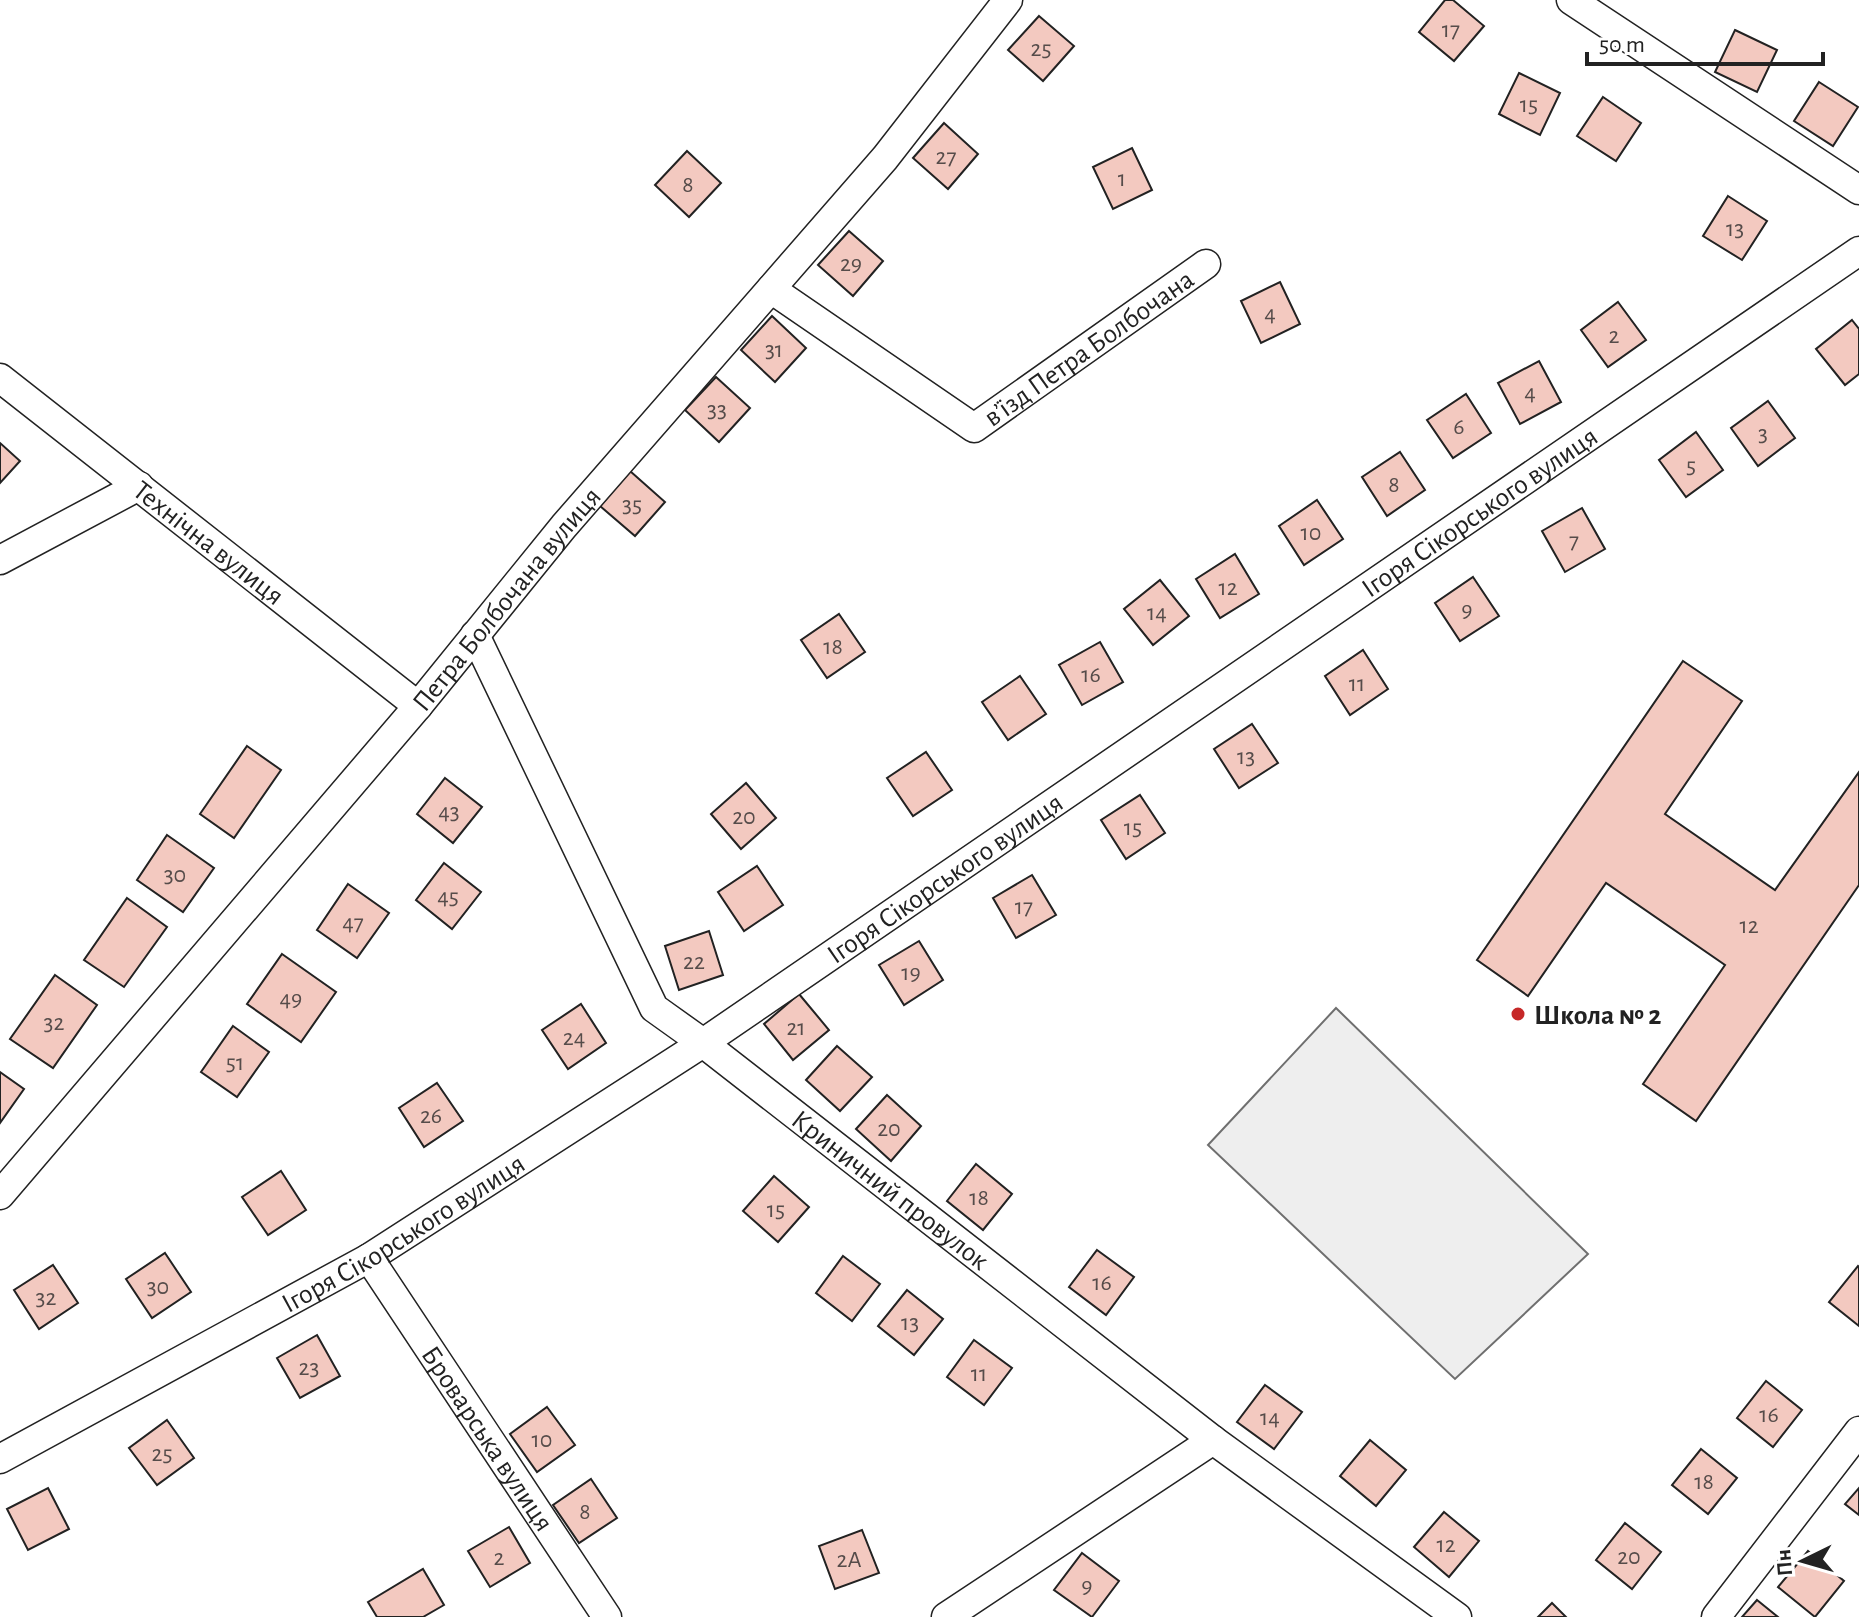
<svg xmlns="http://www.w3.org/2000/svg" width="1859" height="1617" font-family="'Alegreya Sans',sans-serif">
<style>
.green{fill:#eee;stroke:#6f6f6f;stroke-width:2}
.building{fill:#f3c9c0;stroke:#222;stroke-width:2}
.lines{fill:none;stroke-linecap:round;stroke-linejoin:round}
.street-casing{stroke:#222;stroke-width:31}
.street{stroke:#fff;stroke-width:28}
.poi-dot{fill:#c62828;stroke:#fff;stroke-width:3}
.labels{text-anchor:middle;stroke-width:6;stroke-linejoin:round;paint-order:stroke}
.number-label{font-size:24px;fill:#564c4a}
.street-label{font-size:28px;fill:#222;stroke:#fff}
.poi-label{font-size:28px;font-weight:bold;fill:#222;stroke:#fff;text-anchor:start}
</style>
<rect width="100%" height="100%" fill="#fff"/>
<!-- green -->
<path class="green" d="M 1336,1008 L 1588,1254 L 1455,1379 L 1208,1145 Z"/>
<!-- building -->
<g class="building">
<path d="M 1445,0 L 1453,0 L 1484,26 L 1454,61 L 1419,32 Z"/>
<path d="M 1039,16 L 1074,46 L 1043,81 L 1008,50 Z"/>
<path d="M 1735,30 L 1777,50 L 1757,92 L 1715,72 Z"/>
<path d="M 1519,73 L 1560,93 L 1540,135 L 1499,114 Z"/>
<path d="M 1819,82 L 1858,107 L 1833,146 L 1794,121 Z"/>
<path d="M 1603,97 L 1641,123 L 1616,161 L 1577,136 Z"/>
<path d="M 944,123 L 978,154 L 948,189 L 913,158 Z"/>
<path d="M 1132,148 L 1152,190 L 1113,209 L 1093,167 Z"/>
<path d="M 687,151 L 721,183 L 689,217 L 655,185 Z"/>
<path d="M 1728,196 L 1767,221 L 1742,260 L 1703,236 Z"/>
<path d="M 849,231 L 883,261 L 853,296 L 818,265 Z"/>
<path d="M 1280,282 L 1300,324 L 1261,343 L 1241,301 Z"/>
<path d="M 1618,302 L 1646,340 L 1608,367 L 1581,330 Z"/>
<path d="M 772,316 L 806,348 L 775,382 L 741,350 Z"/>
<path d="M 1852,320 L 1859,329 L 1859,374 L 1845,385 L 1816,349 Z"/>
<path d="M 1539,361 L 1561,402 L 1520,424 L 1498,383 Z"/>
<path d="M 716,377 L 750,408 L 719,442 L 685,410 Z"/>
<path d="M 1466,394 L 1491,433 L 1453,458 L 1427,420 Z"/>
<path d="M 1768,401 L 1795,438 L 1758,466 L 1731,428 Z"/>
<path d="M 1696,432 L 1723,470 L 1686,497 L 1659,460 Z"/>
<path d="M 0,443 L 20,461 L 0,483 Z"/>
<path d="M 1400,452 L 1425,490 L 1387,516 L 1362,477 Z"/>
<path d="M 630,471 L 665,502 L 635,536 L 600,506 Z"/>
<path d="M 1317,500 L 1343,539 L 1304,565 L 1279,526 Z"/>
<path d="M 1582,508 L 1605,549 L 1565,572 L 1542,531 Z"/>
<path d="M 1235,554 L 1259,594 L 1220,618 L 1196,579 Z"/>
<path d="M 1473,577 L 1499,616 L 1460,641 L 1435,603 Z"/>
<path d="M 1160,580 L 1189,616 L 1153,645 L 1124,609 Z"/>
<path d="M 839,614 L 865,652 L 827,678 L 801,640 Z"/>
<path d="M 1100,642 L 1123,682 L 1082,705 L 1059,665 Z"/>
<path d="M 1363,650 L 1388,689 L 1350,715 L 1325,676 Z"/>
<path d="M 1683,661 L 1742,701 L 1665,814 L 1775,890 L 1859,772 L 1859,885 L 1696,1121 L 1643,1084 L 1725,965 L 1606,883 L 1528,996 L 1477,960 Z"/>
<path d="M 1020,676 L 1046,714 L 1008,740 L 982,702 Z"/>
<path d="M 1252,724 L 1278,763 L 1239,788 L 1214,749 Z"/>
<path d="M 247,746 L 281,770 L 234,838 L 200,814 Z"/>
<path d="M 926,752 L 952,790 L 913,816 L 887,778 Z"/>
<path d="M 445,778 L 482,807 L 453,843 L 417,814 Z"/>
<path d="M 746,783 L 776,818 L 741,849 L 711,814 Z"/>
<path d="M 1140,795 L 1165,833 L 1126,859 L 1101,820 Z"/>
<path d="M 167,835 L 214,868 L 183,912 L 137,880 Z"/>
<path d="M 444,863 L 481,892 L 452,929 L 416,900 Z"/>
<path d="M 757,866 L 783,905 L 744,931 L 718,892 Z"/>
<path d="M 1032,875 L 1056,915 L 1016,938 L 993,898 Z"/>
<path d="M 348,884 L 389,913 L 357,958 L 317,930 Z"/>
<path d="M 127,898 L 167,927 L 124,987 L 84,960 Z"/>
<path d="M 709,931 L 723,975 L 679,990 L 665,946 Z"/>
<path d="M 919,941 L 943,980 L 904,1005 L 879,965 Z"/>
<path d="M 282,954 L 336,992 L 301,1042 L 247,1004 Z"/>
<path d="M 55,975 L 97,1005 L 53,1068 L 10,1039 Z"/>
<path d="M 799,994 L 829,1030 L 793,1060 L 764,1024 Z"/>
<path d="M 581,1004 L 606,1043 L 568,1069 L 542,1030 Z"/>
<path d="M 233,1026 L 269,1052 L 237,1097 L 201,1072 Z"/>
<path d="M 837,1046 L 872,1077 L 840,1111 L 806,1080 Z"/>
<path d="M 0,1072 L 24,1089 L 0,1123 Z"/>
<path d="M 437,1083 L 463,1121 L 424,1147 L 399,1108 Z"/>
<path d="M 887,1095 L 921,1126 L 891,1161 L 856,1129 Z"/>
<path d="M 976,1164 L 1012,1194 L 983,1230 L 947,1201 Z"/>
<path d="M 281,1171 L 306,1210 L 268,1235 L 242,1197 Z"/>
<path d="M 774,1176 L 809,1207 L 778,1242 L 743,1211 Z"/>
<path d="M 1097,1250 L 1134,1277 L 1106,1315 L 1069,1287 Z"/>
<path d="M 165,1253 L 191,1292 L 152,1318 L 126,1279 Z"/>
<path d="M 843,1256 L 880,1284 L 852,1321 L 816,1293 Z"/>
<path d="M 53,1265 L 78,1303 L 39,1329 L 14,1290 Z"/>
<path d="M 1858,1266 L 1859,1267 L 1859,1326 L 1829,1302 Z"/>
<path d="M 907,1290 L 943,1319 L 914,1355 L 878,1326 Z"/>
<path d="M 317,1335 L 340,1376 L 300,1398 L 277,1358 Z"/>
<path d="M 974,1340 L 1012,1368 L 984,1405 L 947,1377 Z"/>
<path d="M 1766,1381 L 1802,1410 L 1773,1447 L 1737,1418 Z"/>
<path d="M 1265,1385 L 1302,1412 L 1274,1449 L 1237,1422 Z"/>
<path d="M 547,1407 L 575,1445 L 537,1472 L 510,1434 Z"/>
<path d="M 167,1420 L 194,1458 L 157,1485 L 129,1448 Z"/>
<path d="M 1370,1440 L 1406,1470 L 1376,1506 L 1340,1476 Z"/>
<path d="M 1701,1449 L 1737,1478 L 1708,1514 L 1672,1485 Z"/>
<path d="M 591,1479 L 617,1518 L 579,1543 L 553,1505 Z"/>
<path d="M 48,1488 L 69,1529 L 28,1550 L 7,1509 Z"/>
<path d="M 1859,1488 L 1859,1515 L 1845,1504 Z"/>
<path d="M 1444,1512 L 1479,1541 L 1449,1577 L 1414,1547 Z"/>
<path d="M 1625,1523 L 1661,1552 L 1632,1589 L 1596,1560 Z"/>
<path d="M 509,1527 L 530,1563 L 490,1587 L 468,1551 Z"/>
<path d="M 862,1530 L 879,1573 L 835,1589 L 819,1546 Z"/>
<path d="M 1808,1551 L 1844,1581 L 1815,1617 L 1778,1587 Z"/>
<path d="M 1082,1553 L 1119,1581 L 1092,1617 L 1054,1590 Z"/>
<path d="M 423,1569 L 444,1605 L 423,1617 L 377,1617 L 368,1602 Z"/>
<path d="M 1757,1600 L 1778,1617 L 1742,1617 Z"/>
<path d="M 1552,1603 L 1566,1617 L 1538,1617 Z"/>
</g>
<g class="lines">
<defs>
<g id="street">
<path d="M 1571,0 L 1859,190"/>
<path id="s1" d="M 771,289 L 974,428 L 1206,264"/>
<path id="s2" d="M 0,378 L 418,706"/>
<path d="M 0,560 L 139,486"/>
<path id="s3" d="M 475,635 L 654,1008 L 703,1043 L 1213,1440 L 1457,1617"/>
<path id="s4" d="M 0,1195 L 418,706 L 564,526 L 885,158 L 1008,0"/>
<path id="s5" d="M 369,1258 L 607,1617"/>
<path id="s6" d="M 0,1459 L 369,1258 L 703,1043 L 1859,251"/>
<path d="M 946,1617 L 1213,1440"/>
<path d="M 1716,1617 L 1859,1431"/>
</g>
</defs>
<!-- street casing -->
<use href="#street" class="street-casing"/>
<!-- street -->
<use href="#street" class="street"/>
</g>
<!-- markers -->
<circle class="poi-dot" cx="1518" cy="1014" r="8"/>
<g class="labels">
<!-- number labels -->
<g class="number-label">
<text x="1451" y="37">17</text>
<text x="1041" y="56">25</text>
<text x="1529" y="112">15</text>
<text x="946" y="164">27</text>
<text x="1122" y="186">1</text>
<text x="688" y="192">8</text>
<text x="1735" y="236">13</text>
<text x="851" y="271">29</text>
<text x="1270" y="321">4</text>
<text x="1614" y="343">2</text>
<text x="774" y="357">31</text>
<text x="1530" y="400">4</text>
<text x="717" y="417">33</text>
<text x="1459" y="434">6</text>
<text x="1763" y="441">3</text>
<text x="1691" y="473">5</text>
<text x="1394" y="492">8</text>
<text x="632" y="512">35</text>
<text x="1311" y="540">10</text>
<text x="1574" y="548">7</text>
<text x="1228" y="595">12</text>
<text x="1467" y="617">9</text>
<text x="1157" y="620">14</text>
<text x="833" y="654">18</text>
<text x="1091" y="682">16</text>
<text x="1357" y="691">11</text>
<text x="1246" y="764">13</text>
<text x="449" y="819">43</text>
<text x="744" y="824">20</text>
<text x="1133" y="835">15</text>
<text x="175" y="882">30</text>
<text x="448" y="904">45</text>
<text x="1024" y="914">17</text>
<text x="353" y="930">47</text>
<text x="1749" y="933">12</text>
<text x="694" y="969">22</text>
<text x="911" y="980">19</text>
<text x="291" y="1006">49</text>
<text x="54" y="1030">32</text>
<text x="796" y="1035">21</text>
<text x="574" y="1045">24</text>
<text x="235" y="1070">51</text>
<text x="431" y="1123">26</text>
<text x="889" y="1136">20</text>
<text x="979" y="1205">18</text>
<text x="776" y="1217">15</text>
<text x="1102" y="1290">16</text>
<text x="158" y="1294">30</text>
<text x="46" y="1305">32</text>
<text x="910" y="1330">13</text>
<text x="309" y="1375">23</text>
<text x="979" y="1381">11</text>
<text x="1769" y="1422">16</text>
<text x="1270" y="1425">14</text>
<text x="542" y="1447">10</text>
<text x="162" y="1461">25</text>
<text x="1704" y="1489">18</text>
<text x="585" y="1519">8</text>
<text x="1446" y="1552">12</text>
<text x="1629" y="1564">20</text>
<text x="499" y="1565">2</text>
<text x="849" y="1567">2А</text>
<text x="1087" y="1593">9</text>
</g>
<!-- street labels -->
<g class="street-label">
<text dy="10" stroke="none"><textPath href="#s1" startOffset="386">в’їзд Петра Болбочана</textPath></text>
<text dy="10" stroke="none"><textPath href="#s6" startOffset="1758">Ігоря Сікорського вулиця</textPath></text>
<text dy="10" stroke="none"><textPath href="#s2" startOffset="266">Технічна вулиця</textPath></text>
<text dy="10" stroke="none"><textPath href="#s4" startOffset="782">Петра Болбочана вулиця</textPath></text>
<text dy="10" stroke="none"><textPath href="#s6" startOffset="1110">Ігоря Сікорського вулиця</textPath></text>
<text dy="10" stroke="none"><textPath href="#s3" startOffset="712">Криничний провулок</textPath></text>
<text dy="10" stroke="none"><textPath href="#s6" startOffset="462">Ігоря Сікорського вулиця</textPath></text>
<text dy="10" stroke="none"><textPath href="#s5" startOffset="216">Броварська вулиця</textPath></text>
</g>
<!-- poi labels -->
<g class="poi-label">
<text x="1534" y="1024">Школа № 2</text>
</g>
</g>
<!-- north arrow -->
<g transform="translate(1803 1561) rotate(265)" stroke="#ffffff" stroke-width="6" paint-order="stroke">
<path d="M0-6L14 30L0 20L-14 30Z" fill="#222222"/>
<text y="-12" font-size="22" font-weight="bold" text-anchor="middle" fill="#222222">Пн</text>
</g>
<!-- scale -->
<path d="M1587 52v12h236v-12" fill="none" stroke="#222222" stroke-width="4"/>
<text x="1599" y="52" font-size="24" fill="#222222" stroke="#ffffff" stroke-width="6" paint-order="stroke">50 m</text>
</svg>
